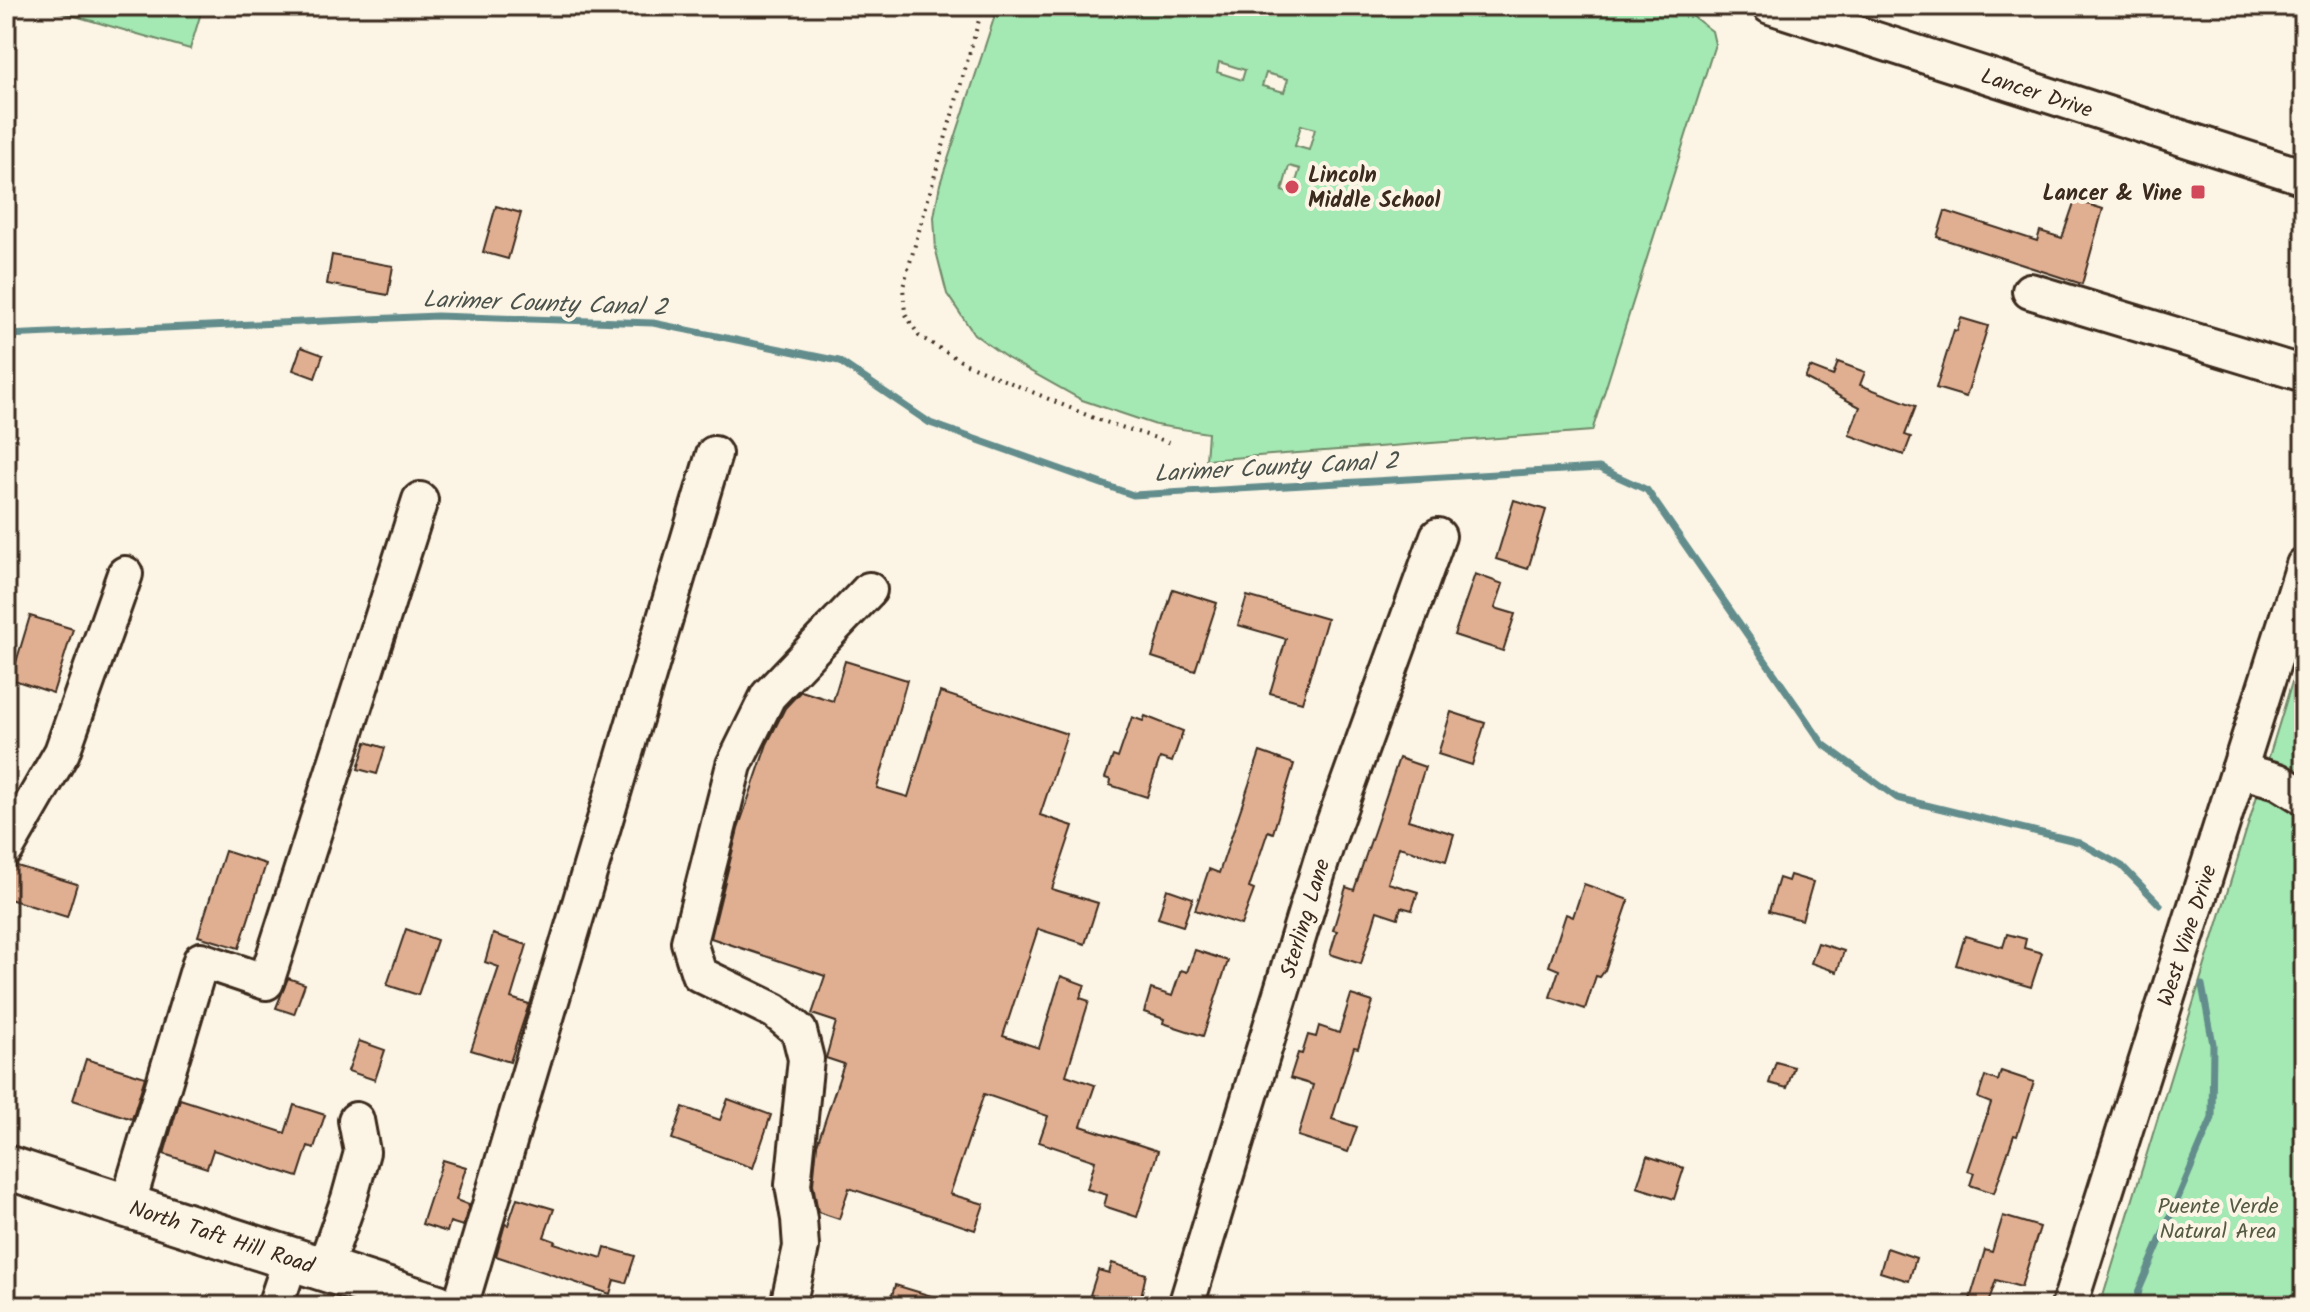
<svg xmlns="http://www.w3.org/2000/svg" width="2310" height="1312" font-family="Kalam,sans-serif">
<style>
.green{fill:#a4e8b3;stroke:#708968;stroke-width:2;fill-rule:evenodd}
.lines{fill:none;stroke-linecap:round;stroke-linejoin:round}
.stream{stroke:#638d8c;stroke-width:7}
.building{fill:#e0af92;stroke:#3b2a1e;stroke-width:2}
.minor-casing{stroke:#3b2a1e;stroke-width:40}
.major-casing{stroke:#3b2a1e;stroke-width:48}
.path{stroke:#3b2a1e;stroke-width:4;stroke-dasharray:2 6;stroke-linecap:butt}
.minor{stroke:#fcf5e5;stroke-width:34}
.major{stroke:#fcf5e5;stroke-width:42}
.poi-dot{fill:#d1495b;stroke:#fcf5e5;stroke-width:3}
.labels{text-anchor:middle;stroke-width:8;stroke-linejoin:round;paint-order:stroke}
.street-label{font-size:22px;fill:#3b2a1e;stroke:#fcf5e5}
.poi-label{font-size:22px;font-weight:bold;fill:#3b2a1e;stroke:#fcf5e5;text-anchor:start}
.park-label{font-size:22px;fill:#555a43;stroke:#fcf5e5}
.water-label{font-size:24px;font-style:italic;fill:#4c534c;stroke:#fcf5e5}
</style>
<rect width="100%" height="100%" fill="#fcf5e5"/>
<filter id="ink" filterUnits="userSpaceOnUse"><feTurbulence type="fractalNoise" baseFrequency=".0125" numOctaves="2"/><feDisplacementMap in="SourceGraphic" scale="16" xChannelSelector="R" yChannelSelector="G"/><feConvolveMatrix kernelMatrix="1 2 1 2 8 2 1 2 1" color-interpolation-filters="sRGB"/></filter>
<g filter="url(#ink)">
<!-- green -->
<g class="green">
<path d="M 40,6 L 203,6 L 190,49 Z"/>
<path d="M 998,6 L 1684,6 L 1691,15 L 1712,31 L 1715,44 L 1592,431 L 1206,460 L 1208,433 L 1156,425 L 1082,400 L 1007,358 L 974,334 L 947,294 L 936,251 L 934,217 L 940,184 ZM 1219,62 L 1245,70 L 1242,80 L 1217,72 ZM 1266,73 L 1288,79 L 1284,92 L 1262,86 ZM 1301,125 L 1315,129 L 1309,150 L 1295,146 ZM 1289,166 L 1300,169 L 1292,194 L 1282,191 Z"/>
<path d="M 2304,643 L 2304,1306 L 2100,1306 Z"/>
</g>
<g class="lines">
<!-- stream -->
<g class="stream">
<path d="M 6,335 L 437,316 L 653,323 L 839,361 L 930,423 L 1133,495 L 1599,468 L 1647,490 L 1823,744 L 1897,798 L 2079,842 L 2122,866 L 2160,905"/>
<path d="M 2136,1306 L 2139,1290 L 2212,1118 L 2213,1044 L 2202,985"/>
</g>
</g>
<!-- building -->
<g class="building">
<path d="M 2075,200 L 2103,209 L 2082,284 L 1937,237 L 1945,211 L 2037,241 L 2040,231 L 2062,238 Z"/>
<path d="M 496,206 L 521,213 L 508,259 L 483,252 Z"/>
<path d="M 332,255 L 393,266 L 388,295 L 327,284 Z"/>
<path d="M 1961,318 L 1988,326 L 1966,397 L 1936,388 L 1954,330 L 1957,331 Z"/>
<path d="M 301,347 L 323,355 L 315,378 L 293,370 Z"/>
<path d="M 1838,362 L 1865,372 L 1860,385 L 1916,406 L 1905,435 L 1911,437 L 1904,455 L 1849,435 L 1860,407 L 1805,378 L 1810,367 L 1833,376 Z"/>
<path d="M 1514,500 L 1546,510 L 1528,569 L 1496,559 Z"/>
<path d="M 1475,574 L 1503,584 L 1495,608 L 1515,614 L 1503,651 L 1454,635 Z"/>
<path d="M 1173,589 L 1217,603 L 1195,671 L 1152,657 Z"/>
<path d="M 1247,596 L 1327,619 L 1302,702 L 1270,693 L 1286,639 L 1238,625 Z"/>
<path d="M 30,616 L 73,629 L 53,693 L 11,679 Z"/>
<path d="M 845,661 L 907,680 L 877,788 L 908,797 L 940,692 L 1067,734 L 1040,815 L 1073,826 L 1052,889 L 1098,903 L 1085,944 L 1038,929 L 1003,1036 L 1039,1048 L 1061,976 L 1085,985 L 1080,998 L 1089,1001 L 1066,1075 L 1095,1085 L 1081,1126 L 1158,1151 L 1137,1217 L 1104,1206 L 1107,1195 L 1087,1189 L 1095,1161 L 1039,1142 L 1048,1116 L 984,1094 L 950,1194 L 984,1204 L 975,1230 L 849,1188 L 839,1219 L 818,1212 L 813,1184 L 817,1145 L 844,1064 L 826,1058 L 836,1022 L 812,1014 L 825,976 L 711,938 L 738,829 L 767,744 L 785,708 L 801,691 L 833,701 Z"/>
<path d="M 1451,712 L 1485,723 L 1472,765 L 1438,754 Z"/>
<path d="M 1145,716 L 1183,731 L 1172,762 L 1160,758 L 1147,797 L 1110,785 L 1111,780 L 1105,778 L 1113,756 L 1118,758 L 1132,717 L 1143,721 Z"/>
<path d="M 366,742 L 385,748 L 377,774 L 358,769 Z"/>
<path d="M 1260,752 L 1294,764 L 1273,833 L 1268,831 L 1249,888 L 1254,890 L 1241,925 L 1195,910 L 1209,869 L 1219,873 Z"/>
<path d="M 1399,758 L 1425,767 L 1408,820 L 1454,834 L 1446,861 L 1399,847 L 1388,883 L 1418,892 L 1412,910 L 1401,907 L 1398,918 L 1377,911 L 1361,964 L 1330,954 L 1337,931 L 1333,930 L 1346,887 L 1354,890 Z"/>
<path d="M 225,851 L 266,864 L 239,948 L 198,936 Z"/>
<path d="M 17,866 L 77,884 L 67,917 L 6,898 L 6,869 Z"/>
<path d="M 1790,875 L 1813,882 L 1802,920 L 1769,911 L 1779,878 L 1788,881 Z"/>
<path d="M 1584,884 L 1629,900 L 1605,970 L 1600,977 L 1596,976 L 1585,1009 L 1550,997 L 1559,970 L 1549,966 L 1566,914 L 1573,917 Z"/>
<path d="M 1167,889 L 1193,898 L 1183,926 L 1158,918 Z"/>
<path d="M 406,929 L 437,940 L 418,995 L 387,985 Z"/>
<path d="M 493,934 L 527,945 L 511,998 L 529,1004 L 510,1062 L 471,1050 L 499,967 L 485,962 Z"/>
<path d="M 2007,934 L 2026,939 L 2024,948 L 2042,953 L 2031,987 L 1956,965 L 1965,936 L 2003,947 Z"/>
<path d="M 1818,943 L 1844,951 L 1837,972 L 1811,963 Z"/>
<path d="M 1195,950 L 1228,961 L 1203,1036 L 1163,1023 L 1164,1019 L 1144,1012 L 1151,989 L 1172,996 L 1181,970 L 1187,972 Z"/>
<path d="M 288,978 L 305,984 L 294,1014 L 276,1008 Z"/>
<path d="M 1351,995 L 1373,1002 L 1358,1048 L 1354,1047 L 1332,1119 L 1357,1127 L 1348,1152 L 1298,1136 L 1313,1085 L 1290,1078 L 1298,1053 L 1302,1054 L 1308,1035 L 1316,1037 L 1319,1026 L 1339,1033 Z"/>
<path d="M 359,1041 L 385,1050 L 375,1080 L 348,1071 Z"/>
<path d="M 86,1059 L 145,1077 L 132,1119 L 73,1100 Z"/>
<path d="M 1776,1062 L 1794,1067 L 1787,1088 L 1769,1083 Z"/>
<path d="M 2001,1071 L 2034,1082 L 2017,1136 L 2014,1135 L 1994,1193 L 1970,1185 L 1974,1173 L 1968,1171 L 1991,1103 L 1978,1098 L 1985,1076 L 1998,1081 Z"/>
<path d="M 180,1099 L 285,1133 L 294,1105 L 325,1115 L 314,1148 L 308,1146 L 298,1177 L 213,1150 L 207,1168 L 164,1154 Z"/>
<path d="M 728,1099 L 771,1115 L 753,1168 L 672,1139 L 683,1107 L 720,1120 Z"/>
<path d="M 1647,1156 L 1684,1168 L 1674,1199 L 1637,1187 Z"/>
<path d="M 443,1160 L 466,1167 L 456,1200 L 469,1205 L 463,1226 L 450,1222 L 447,1232 L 422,1224 Z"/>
<path d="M 517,1198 L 554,1209 L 544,1237 L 555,1241 L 554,1243 L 602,1258 L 605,1247 L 635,1256 L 626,1283 L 614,1280 L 610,1294 L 496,1256 L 505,1224 L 508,1225 Z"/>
<path d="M 2003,1216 L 2040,1227 L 2021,1287 L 1996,1280 L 1987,1306 L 1968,1306 L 1985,1250 L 1992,1252 Z"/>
<path d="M 1887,1248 L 1916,1258 L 1909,1281 L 1880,1272 Z"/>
<path d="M 1112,1263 L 1146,1274 L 1139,1306 L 1098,1306 L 1101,1298 L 1090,1295 L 1098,1270 L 1109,1273 Z"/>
<path d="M 895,1285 L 948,1301 L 948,1306 L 889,1306 Z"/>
</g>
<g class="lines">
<defs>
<g id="minor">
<path d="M 1770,6 L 2304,177"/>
<path d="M 2030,291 L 2304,374"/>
<path d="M 2239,770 L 2278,781 L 2304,797"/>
<path d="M 6,849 L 62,752 L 125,574"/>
<path d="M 127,1206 L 201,960 L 266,982 L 420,500"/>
<path d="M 324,1269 L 349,1199 L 362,1152 L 356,1120"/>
<path d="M 275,1306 L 291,1259"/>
<path d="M 460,1306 L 714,454"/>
<path d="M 788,1306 L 801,1247 L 799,1219 L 793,1185 L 806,1059 L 799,1031 L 775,1011 L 699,974 L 689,942 L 734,765 L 768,696 L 869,590"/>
<path d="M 1186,1306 L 1327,842 L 1438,536"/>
<path d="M 2069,1306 L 2304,565"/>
</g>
<path id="major" d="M 6,1167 L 438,1306"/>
</defs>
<!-- minor casing -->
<use href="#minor" class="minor-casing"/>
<!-- major casing -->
<use href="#major" class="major-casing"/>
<!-- path -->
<path class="path" d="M 983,6 L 903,287 L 905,313 L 919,336 L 964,363 L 1096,419 L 1175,444"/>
<!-- minor -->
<use href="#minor" class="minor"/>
<!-- major -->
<use href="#major" class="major"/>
</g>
</g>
<!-- markers -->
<g class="poi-dot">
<circle cx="1292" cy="187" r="8"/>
<rect x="2190" y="184" width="16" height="16" rx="4"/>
</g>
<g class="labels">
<!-- street labels -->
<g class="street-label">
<text transform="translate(2037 92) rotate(18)" y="8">Lancer Drive</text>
<text transform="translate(1304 918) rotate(-73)" y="8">Sterling Lane</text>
<text transform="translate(2186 935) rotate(-72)" y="8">West Vine Drive</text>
<text transform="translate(222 1236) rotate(18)" y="8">North Taft Hill Road</text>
</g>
<!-- poi labels -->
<g class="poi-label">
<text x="1308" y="182">Lincoln<tspan x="1308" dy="25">Middle School</tspan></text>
<text x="2182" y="200" text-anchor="end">Lancer &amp; Vine</text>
</g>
<!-- park labels -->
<g class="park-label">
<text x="2218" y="1213">Puente Verde<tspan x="2218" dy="25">Natural Area</tspan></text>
</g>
<!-- water labels -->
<g class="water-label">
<text transform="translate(545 303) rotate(2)" y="8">Larimer County Canal 2</text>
<text transform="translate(1276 467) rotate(-3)" y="8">Larimer County Canal 2</text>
</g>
</g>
<!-- margin -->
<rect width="2310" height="1312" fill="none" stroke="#fcf5e5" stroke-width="32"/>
<rect x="16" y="16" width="2278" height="1280" fill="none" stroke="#3b2a1e" stroke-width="3" filter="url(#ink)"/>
</svg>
